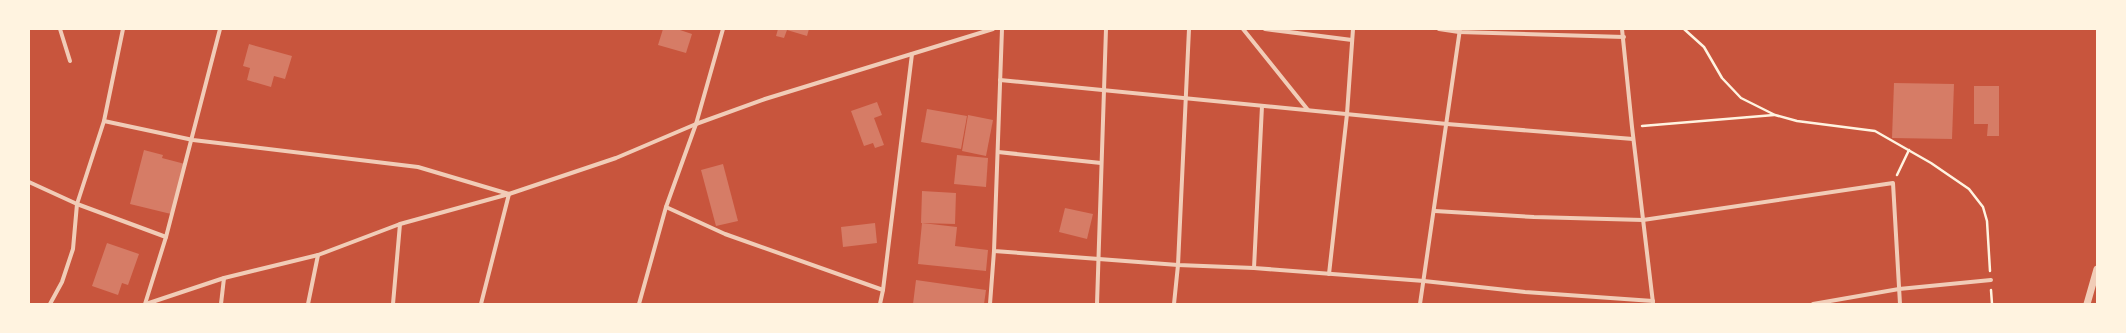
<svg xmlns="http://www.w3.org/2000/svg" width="2126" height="333" font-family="'DejaVu Sans',sans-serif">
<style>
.building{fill:#d67c66}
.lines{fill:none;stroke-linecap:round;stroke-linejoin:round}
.path{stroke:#fff3e0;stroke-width:2.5}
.minor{stroke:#f1ccb7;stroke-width:4}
.tertiary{stroke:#f1ccb7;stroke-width:7}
</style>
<rect width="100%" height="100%" fill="#c8553d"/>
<!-- building -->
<g class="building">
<path d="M 663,29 L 677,29 L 692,34 L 686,53 L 658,45 Z"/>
<path d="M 778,29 L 809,29 L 807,36 L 787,30 L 784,38 L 776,36 Z"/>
<path d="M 249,44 L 292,56 L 285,79 L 274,76 L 271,87 L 247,80 L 250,68 L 243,66 Z"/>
<path d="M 1894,83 L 1954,84 L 1952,139 L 1892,138 Z"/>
<path d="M 1974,86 L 1999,86 L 1999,136 L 1987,136 L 1988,124 L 1974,124 Z"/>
<path d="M 877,102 L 882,115 L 874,118 L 884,145 L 875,148 L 873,143 L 864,146 L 851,111 Z"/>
<path d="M 927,109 L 967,116 L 961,149 L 921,142 Z"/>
<path d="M 968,115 L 993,120 L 986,156 L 962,151 Z"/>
<path d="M 144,150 L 163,155 L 162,158 L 185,164 L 171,214 L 130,204 Z"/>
<path d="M 957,155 L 988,158 L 986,187 L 954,184 Z"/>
<path d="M 723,164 L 738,221 L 716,226 L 701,170 Z"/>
<path d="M 922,191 L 956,193 L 955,224 L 921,223 Z"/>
<path d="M 1065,208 L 1093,214 L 1087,239 L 1059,232 Z"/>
<path d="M 875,223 L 877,243 L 843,247 L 841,227 Z"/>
<path d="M 922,223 L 957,227 L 955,246 L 988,250 L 986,271 L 918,264 Z"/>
<path d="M 107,243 L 139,254 L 128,285 L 122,283 L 118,295 L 92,286 Z"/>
<path d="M 916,280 L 986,290 L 984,304 L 913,304 Z"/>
</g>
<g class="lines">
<!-- path -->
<g class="path">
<path d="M 1684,29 L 1704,47 L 1722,78 L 1741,98 L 1775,115 L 1797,121 L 1875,131 L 1931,163 L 1969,189 L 1983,207 L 1987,221 L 1990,271"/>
<path d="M 1642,126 L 1774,115"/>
<path d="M 1897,175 L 1909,150"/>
<path d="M 1991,290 L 1992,304"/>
</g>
<!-- minor -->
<g class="minor">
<path d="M 60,29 L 70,61"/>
<path d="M 1002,29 L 994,251 L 1178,265 L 1254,268 L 1424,281 L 1525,292 L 1653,301"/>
<path d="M 1243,29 L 1308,110"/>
<path d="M 1265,29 L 1352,40"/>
<path d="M 1439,29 L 1459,32 L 1624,37"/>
<path d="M 1622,29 L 1632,127 L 1653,303"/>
<path d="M 1000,80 L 1447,124 L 1633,139"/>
<path d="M 104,121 L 193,140 L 418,167 L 509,194 L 616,158 L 696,124 L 765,99 L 993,29"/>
<path d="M 998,152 L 1101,163"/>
<path d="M 29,182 L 77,204 L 166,237"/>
<path d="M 666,207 L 725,234 L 883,290 L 880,304"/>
<path d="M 1435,211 L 1534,217 L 1643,220 L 1893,183 L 1900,304"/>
<path d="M 400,224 L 509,194 L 481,304"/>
<path d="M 1254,268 L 1262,106"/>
<path d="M 1329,274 L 1347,114 L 1353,29"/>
<path d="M 883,290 L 912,54"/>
<path d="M 50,304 L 62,282 L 73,249 L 77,204 L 104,121 L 123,29"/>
<path d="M 145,304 L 166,237 L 220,29"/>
<path d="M 146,304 L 224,278 L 318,255 L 400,224 L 393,304"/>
<path d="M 221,304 L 224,278"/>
<path d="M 308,304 L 318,255"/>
<path d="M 639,304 L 666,207 L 696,124 L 723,29"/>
<path d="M 990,304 L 994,251"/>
<path d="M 1097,304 L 1106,29"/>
<path d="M 1174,304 L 1178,265 L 1189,29"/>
<path d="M 1420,304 L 1460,29"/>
<path d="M 1813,304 L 1899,289 L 1991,280"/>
</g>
<!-- tertiary -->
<path class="tertiary" d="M 2087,304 L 2097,269"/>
</g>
<!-- border -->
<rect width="2126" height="333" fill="none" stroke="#fff3e0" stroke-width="60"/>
</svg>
